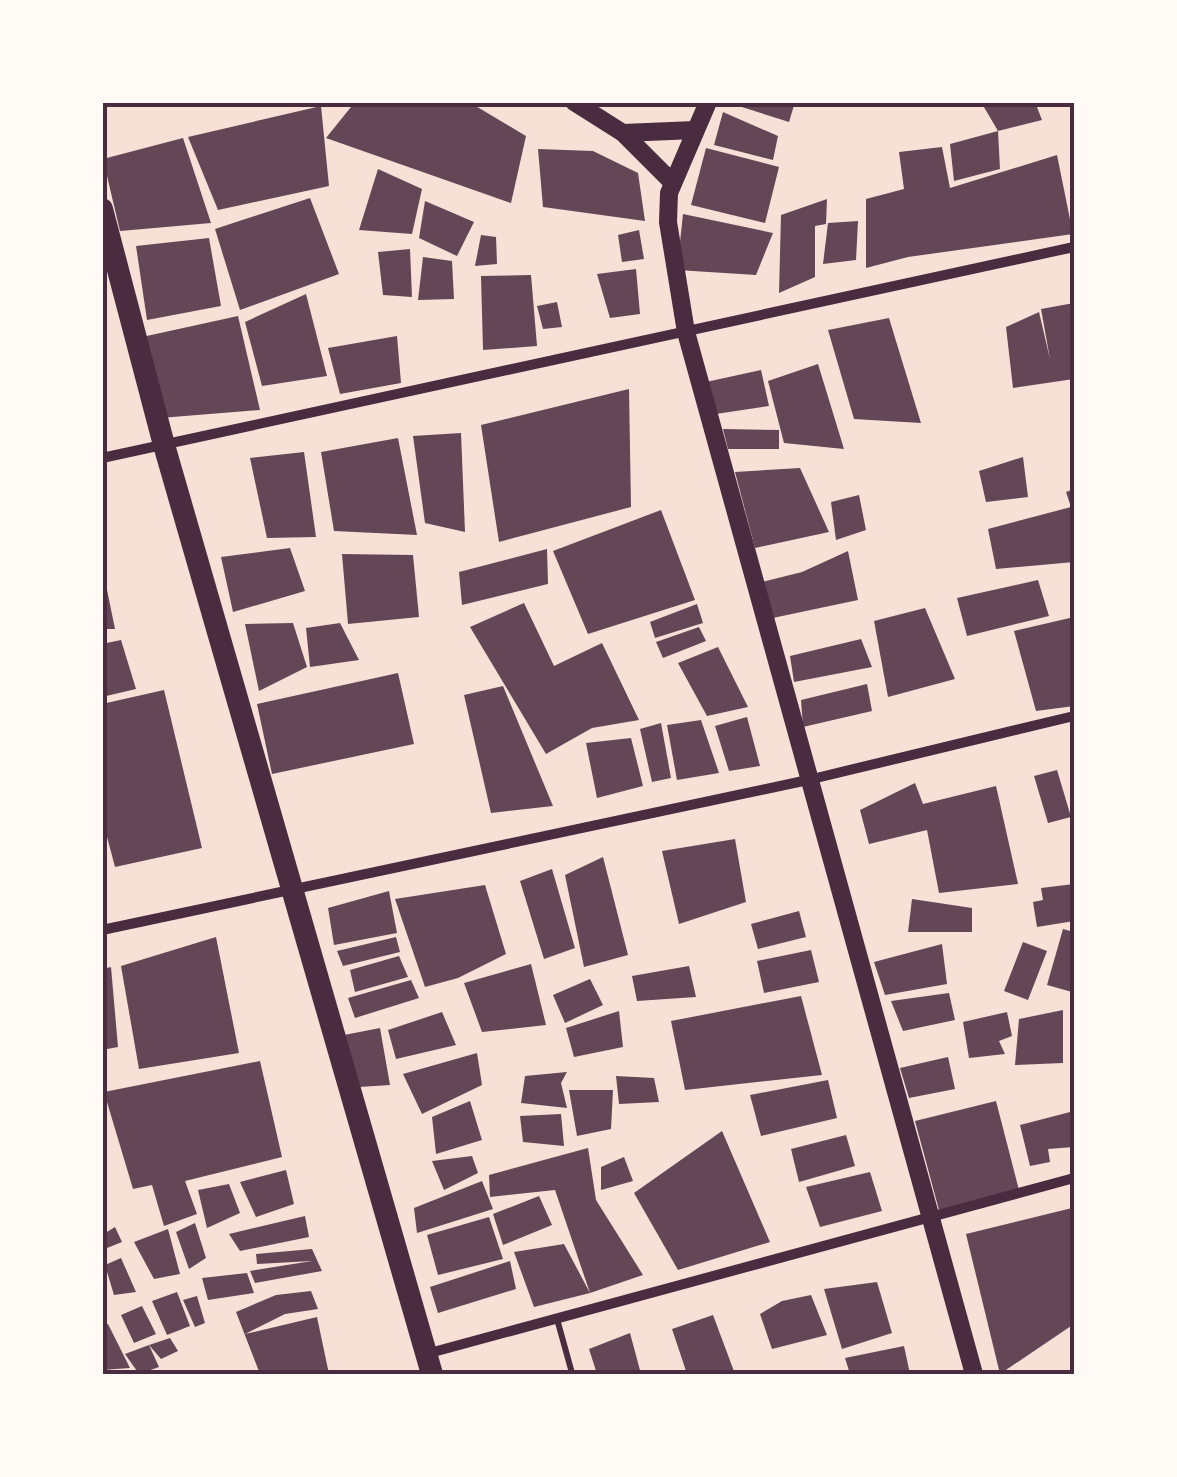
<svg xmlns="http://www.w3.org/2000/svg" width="1177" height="1477" font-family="'Archivo Narrow',sans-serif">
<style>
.building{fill:#644757}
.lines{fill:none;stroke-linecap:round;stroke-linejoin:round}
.service{stroke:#4a2c40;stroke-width:6}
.minor{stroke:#4a2c40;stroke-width:10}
.tertiary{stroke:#4a2c40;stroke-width:18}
.trunk{stroke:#4a2c40;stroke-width:22}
.neatline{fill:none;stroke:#4a2c40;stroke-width:4}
</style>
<rect width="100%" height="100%" fill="#f7e1d7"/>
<!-- building -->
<g class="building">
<path d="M 355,102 L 469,102 L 526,136 L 511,203 L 326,138 Z"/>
<path d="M 726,102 L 795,102 L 789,122 Z"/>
<path d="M 981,102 L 1035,102 L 1042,120 L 998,131 Z"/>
<path d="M 321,106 L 329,186 L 218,210 L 188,137 Z"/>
<path d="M 723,112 L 778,136 L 773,160 L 714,145 Z"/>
<path d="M 998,131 L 1000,169 L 954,181 L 950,144 Z"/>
<path d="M 183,138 L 211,223 L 120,231 L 103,159 Z"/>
<path d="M 942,147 L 950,188 L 1057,155 L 1073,234 L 908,257 L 866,268 L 866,199 L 904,189 L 899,152 Z"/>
<path d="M 706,148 L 779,167 L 765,223 L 691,205 Z"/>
<path d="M 538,149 L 593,151 L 638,173 L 645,221 L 543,207 Z"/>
<path d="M 378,169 L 422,189 L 412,234 L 359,230 Z"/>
<path d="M 310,198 L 339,274 L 240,310 L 215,229 Z"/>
<path d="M 827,199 L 826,224 L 815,226 L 815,277 L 779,293 L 781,215 Z"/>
<path d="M 425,201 L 474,222 L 457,256 L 419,238 Z"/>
<path d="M 683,214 L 773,233 L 756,275 L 677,270 Z"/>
<path d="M 858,221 L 856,260 L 823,264 L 828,223 Z"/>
<path d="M 639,230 L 644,259 L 622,262 L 618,235 Z"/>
<path d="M 481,235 L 496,237 L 497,264 L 475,266 Z"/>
<path d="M 209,238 L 221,306 L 147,320 L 136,246 Z"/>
<path d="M 410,249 L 412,297 L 383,295 L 378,252 Z"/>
<path d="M 423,257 L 452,261 L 454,299 L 418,300 Z"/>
<path d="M 636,269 L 640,314 L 610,318 L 597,274 Z"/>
<path d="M 531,275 L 537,346 L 483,350 L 481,276 Z"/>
<path d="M 306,294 L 327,376 L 262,386 L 245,322 Z"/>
<path d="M 557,302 L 562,327 L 543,329 L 537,306 Z"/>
<path d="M 1074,303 L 1074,379 L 1013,388 L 1006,327 L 1039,312 L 1050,359 L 1041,309 Z"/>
<path d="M 238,316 L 260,410 L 160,418 L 142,337 Z"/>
<path d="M 889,318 L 921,423 L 854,419 L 828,330 Z"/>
<path d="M 397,336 L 401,383 L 340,394 L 328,348 Z"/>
<path d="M 818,364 L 844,449 L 784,443 L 768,381 Z"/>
<path d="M 761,370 L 769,406 L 716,414 L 706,382 Z"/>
<path d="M 629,389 L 631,507 L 499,542 L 481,425 Z"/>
<path d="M 723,429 L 779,430 L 779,449 L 728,449 Z"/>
<path d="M 461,433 L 465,532 L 425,523 L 413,436 Z"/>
<path d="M 398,438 L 417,535 L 334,531 L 321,452 Z"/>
<path d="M 304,452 L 316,537 L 267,538 L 250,458 Z"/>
<path d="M 1023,457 L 1028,497 L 986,502 L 979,471 Z"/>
<path d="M 800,468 L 829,532 L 755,548 L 735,472 Z"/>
<path d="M 1074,489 L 1074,562 L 996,569 L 988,529 L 1071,507 L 1066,492 Z"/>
<path d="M 859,495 L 866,530 L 836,540 L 831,502 Z"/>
<path d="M 661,510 L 695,600 L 588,634 L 553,551 Z"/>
<path d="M 290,548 L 305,591 L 233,612 L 221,557 Z"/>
<path d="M 547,549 L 548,584 L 462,605 L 459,572 Z"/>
<path d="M 848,551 L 858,600 L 768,619 L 762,582 L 802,572 Z"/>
<path d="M 342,554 L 413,555 L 419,617 L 348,624 Z"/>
<path d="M 104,575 L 115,629 L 102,629 Z"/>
<path d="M 1038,580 L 1049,616 L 967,636 L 957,598 Z"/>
<path d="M 524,603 L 554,666 L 602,643 L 639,720 L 592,728 L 546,754 L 470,627 Z"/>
<path d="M 697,604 L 703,623 L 655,638 L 650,622 Z"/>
<path d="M 925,608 L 955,679 L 888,697 L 874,621 Z"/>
<path d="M 1074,617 L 1074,706 L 1036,711 L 1014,631 Z"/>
<path d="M 293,623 L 307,667 L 259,691 L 245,624 Z"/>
<path d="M 340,623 L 359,660 L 310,667 L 306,628 Z"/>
<path d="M 699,627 L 706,641 L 663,658 L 656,642 Z"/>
<path d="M 861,639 L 872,667 L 794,682 L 790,656 Z"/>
<path d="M 121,640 L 136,689 L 102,697 L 102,644 Z"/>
<path d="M 718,647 L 748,707 L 707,716 L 678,663 Z"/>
<path d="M 398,673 L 414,744 L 272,774 L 257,704 Z"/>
<path d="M 867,684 L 872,711 L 803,727 L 801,700 Z"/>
<path d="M 503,686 L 553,806 L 491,813 L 464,695 Z"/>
<path d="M 164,690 L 202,848 L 115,867 L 102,818 L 102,704 Z"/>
<path d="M 747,717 L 760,766 L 729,771 L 715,726 Z"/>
<path d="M 701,720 L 719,773 L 677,780 L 667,725 Z"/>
<path d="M 661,723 L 671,778 L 652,782 L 640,729 Z"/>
<path d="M 631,738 L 643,786 L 597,798 L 586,743 Z"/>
<path d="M 1057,770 L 1071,817 L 1048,823 L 1034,776 Z"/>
<path d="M 915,783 L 923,804 L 996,786 L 1018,884 L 939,893 L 927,830 L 869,844 L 860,810 Z"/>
<path d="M 735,839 L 746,902 L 679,924 L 662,851 Z"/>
<path d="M 603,857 L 628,955 L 584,967 L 565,875 Z"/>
<path d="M 552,869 L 575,948 L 544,959 L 520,881 Z"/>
<path d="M 1074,884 L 1074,921 L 1037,927 L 1033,902 L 1043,900 L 1041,888 Z"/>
<path d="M 485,885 L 506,954 L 458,978 L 425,987 L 395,899 Z"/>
<path d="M 389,891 L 397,933 L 334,945 L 328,908 Z"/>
<path d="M 912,899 L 972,908 L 972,932 L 908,932 Z"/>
<path d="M 799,911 L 806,937 L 758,949 L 751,924 Z"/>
<path d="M 1063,929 L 1074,932 L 1072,992 L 1047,985 Z"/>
<path d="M 216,937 L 239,1053 L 139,1069 L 121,966 Z"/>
<path d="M 396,937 L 400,952 L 343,966 L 337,951 Z"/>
<path d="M 1023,942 L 1047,951 L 1028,1000 L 1004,991 Z"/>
<path d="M 942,944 L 947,984 L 885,995 L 874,962 Z"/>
<path d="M 811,950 L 819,982 L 764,993 L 757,961 Z"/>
<path d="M 399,956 L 408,977 L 355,992 L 350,970 Z"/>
<path d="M 531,964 L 546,1025 L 482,1032 L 464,983 Z"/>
<path d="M 689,966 L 696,997 L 637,1001 L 632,976 Z"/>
<path d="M 111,967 L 118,1047 L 102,1050 L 102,969 Z"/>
<path d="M 590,979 L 603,1005 L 565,1023 L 553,995 Z"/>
<path d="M 411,980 L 419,998 L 355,1018 L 348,998 Z"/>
<path d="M 949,993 L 955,1020 L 903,1031 L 891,1001 Z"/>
<path d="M 801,996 L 822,1075 L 685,1090 L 671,1021 Z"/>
<path d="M 1063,1010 L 1063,1063 L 1015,1065 L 1019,1019 Z"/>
<path d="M 619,1011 L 623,1047 L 574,1057 L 566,1028 Z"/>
<path d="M 442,1012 L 456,1045 L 396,1059 L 388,1030 Z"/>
<path d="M 1007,1012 L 1012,1036 L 999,1041 L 1005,1054 L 969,1058 L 963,1022 Z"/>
<path d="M 380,1028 L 390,1085 L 359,1087 L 344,1035 Z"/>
<path d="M 477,1053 L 482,1085 L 422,1114 L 403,1074 Z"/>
<path d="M 948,1057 L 955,1089 L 909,1098 L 900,1068 Z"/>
<path d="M 260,1061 L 282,1157 L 185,1181 L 197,1214 L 164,1226 L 152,1185 L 133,1189 L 104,1092 Z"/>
<path d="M 567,1072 L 561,1083 L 567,1108 L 521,1103 L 525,1076 Z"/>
<path d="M 616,1076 L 654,1078 L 659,1102 L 619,1104 Z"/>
<path d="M 828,1080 L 837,1118 L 761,1136 L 750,1095 Z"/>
<path d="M 569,1090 L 613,1090 L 611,1129 L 577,1136 Z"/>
<path d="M 470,1101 L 482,1140 L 436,1154 L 432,1117 Z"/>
<path d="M 996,1101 L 1019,1190 L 939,1210 L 915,1121 Z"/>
<path d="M 1074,1111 L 1074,1147 L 1048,1149 L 1050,1162 L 1030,1166 L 1020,1125 Z"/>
<path d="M 561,1114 L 564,1146 L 523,1142 L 520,1116 Z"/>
<path d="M 722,1131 L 770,1242 L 678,1270 L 634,1193 Z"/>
<path d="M 846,1135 L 855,1166 L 799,1182 L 791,1149 Z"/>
<path d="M 588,1148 L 596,1200 L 643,1275 L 590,1293 L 534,1307 L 514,1252 L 564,1244 L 590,1293 L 555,1190 L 490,1197 L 489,1175 Z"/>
<path d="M 472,1156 L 478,1173 L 444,1190 L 432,1161 Z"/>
<path d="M 624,1157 L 633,1181 L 601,1190 L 601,1167 Z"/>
<path d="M 286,1170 L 294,1204 L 256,1217 L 240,1182 Z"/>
<path d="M 870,1172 L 882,1211 L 820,1227 L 806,1187 Z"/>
<path d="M 482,1181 L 493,1209 L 417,1233 L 414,1208 Z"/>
<path d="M 229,1184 L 240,1213 L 207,1228 L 198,1190 Z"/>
<path d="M 539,1196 L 552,1225 L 503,1245 L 493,1214 Z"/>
<path d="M 1072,1208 L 1074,1324 L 1000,1374 L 966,1234 Z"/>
<path d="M 305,1216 L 309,1237 L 240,1251 L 229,1234 Z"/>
<path d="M 489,1217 L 503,1259 L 438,1275 L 427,1235 Z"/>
<path d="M 195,1223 L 206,1258 L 189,1269 L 176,1232 Z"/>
<path d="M 115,1227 L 122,1242 L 102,1250 L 102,1235 Z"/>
<path d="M 168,1229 L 180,1274 L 154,1279 L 134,1242 Z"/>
<path d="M 312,1249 L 322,1271 L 255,1283 L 250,1271 L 312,1261 L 257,1264 L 256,1254 Z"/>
<path d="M 121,1258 L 136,1292 L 114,1295 L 105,1265 Z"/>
<path d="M 510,1261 L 516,1289 L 438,1313 L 430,1287 Z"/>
<path d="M 247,1273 L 254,1293 L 208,1300 L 202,1278 Z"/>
<path d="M 877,1282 L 892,1333 L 842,1349 L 824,1289 Z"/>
<path d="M 311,1291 L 318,1309 L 285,1314 L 245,1334 L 317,1317 L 329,1374 L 260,1374 L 236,1312 L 276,1295 Z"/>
<path d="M 177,1292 L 190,1326 L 167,1335 L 152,1301 Z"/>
<path d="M 811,1295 L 827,1335 L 772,1349 L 760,1314 L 782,1301 Z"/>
<path d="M 197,1296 L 205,1323 L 195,1327 L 183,1300 Z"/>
<path d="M 142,1306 L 156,1334 L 134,1343 L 121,1315 Z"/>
<path d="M 713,1315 L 735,1374 L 687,1374 L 672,1329 Z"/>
<path d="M 108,1324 L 130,1368 L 102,1370 L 102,1327 Z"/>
<path d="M 630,1333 L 641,1374 L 597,1374 L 589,1349 Z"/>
<path d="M 170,1338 L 178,1351 L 161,1359 L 149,1345 Z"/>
<path d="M 149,1345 L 159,1367 L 139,1374 L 125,1354 Z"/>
<path d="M 904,1346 L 910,1374 L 850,1374 L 845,1358 Z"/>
</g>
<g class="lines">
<!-- service -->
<path class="service" d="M 557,1319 L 572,1373 L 567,1374"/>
<!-- minor -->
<g class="minor">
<path d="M 102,458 L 1074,247"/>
<path d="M 102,930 L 808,780 L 1074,716"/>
<path d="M 426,1354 L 1074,1178"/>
</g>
<!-- tertiary -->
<g class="tertiary">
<path d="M 574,102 L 623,133 L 673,183"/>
<path d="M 708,102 L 669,193 L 668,222 L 686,332 L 974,1374"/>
<path d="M 623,133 L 695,130"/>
</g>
<!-- trunk -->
<path class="trunk" d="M 102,209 L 164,445 L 432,1374"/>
</g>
<!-- border -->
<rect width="1177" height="1477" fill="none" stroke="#fffaf5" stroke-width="210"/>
<rect x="105" y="105" width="967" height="1267" class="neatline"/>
</svg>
